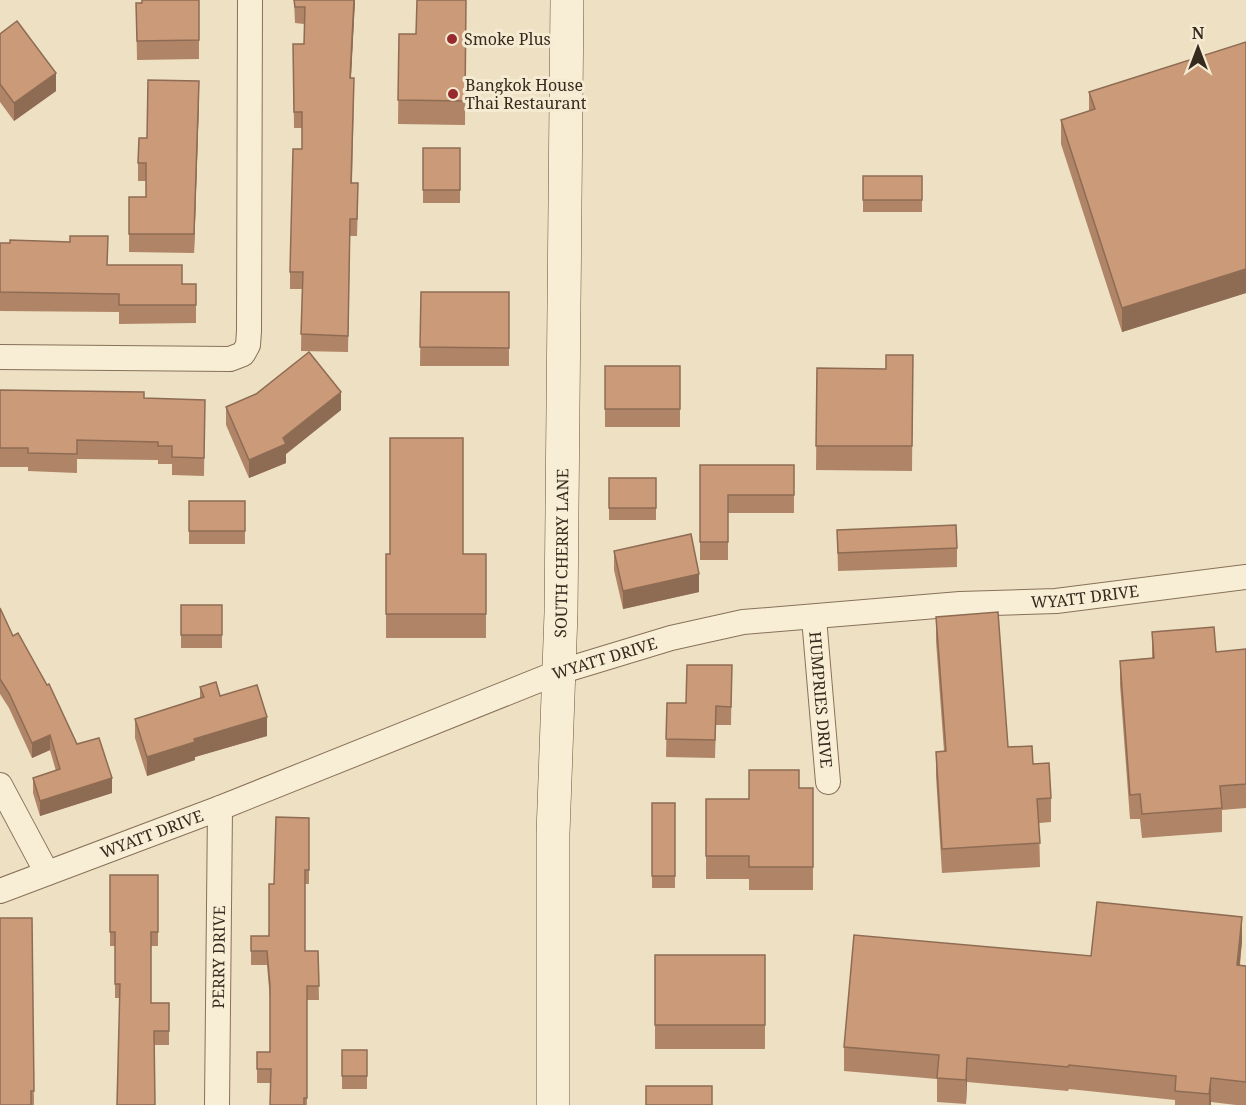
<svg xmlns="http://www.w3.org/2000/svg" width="1246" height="1105" font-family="'Noto Serif',serif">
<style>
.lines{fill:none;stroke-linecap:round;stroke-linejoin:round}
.street-casing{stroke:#877159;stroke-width:26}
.secondary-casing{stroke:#69533d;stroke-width:34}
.street{stroke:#f8eed5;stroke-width:24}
.secondary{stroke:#f8eed5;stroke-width:33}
.wall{fill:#af8467}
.shaded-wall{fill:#8e6c54}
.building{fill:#cb9a78;stroke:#8e6c54;stroke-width:1.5}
.poi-dot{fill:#962a2c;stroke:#f5ebd2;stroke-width:2}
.labels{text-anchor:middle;stroke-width:6;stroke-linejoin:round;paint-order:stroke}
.poi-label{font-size:16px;fill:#372a1e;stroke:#f5ebd2;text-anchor:start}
.street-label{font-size:16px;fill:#372a1e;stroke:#f5ebd2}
</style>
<rect width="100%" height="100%" fill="#eee0c2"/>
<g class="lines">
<defs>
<g id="street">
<path d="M 0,357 L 230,359 L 243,354 L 248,345 L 249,331 L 250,0"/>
<path id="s1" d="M 814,618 L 828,782"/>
<path d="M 0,785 L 47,873"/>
<path id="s2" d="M 0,891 L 220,808 L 559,672 L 671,638 L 743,622 L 960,604 L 1056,601 L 1246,577"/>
<path id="s3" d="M 217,1105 L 220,808"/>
</g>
<g id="secondary">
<path id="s4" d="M 553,1105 L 553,834 L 561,613 L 567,0"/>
</g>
</defs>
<!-- street casing -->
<use href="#street" class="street-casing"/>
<!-- secondary casing -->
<use href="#secondary" class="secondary-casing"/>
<!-- street -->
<use href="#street" class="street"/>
<!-- secondary -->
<use href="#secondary" class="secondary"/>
</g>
<!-- wall -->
<g class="wall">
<path d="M 199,0 L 199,59 L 137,60 L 136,3 Z"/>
<path d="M 294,0 L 355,0 L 351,78 L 354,94 L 352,183 L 358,200 L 357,236 L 350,236 L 348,352 L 301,351 L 302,289 L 290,289 L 290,272 L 302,149 L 302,128 L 294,128 L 293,44 L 304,44 L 304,24 L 295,23 Z"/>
<path d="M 466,0 L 465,125 L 398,124 L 399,34 L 416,34 Z"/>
<path d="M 0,34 L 56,91 L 14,121 L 0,102 Z"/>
<path d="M 1246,42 L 1246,293 L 1122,332 L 1061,144 L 1061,120 L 1089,111 L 1089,92 Z"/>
<path d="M 199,100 L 194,253 L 129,252 L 129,197 L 146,197 L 146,181 L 138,181 L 138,163 L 147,138 Z"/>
<rect x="423" y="148" width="37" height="55"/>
<rect x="863" y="176" width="59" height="36"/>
<path d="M 0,243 L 108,265 L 182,284 L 196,284 L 196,323 L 119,324 L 119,312 L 0,311 Z"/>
<path d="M 421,292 L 509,292 L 509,366 L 420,366 Z"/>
<path d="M 913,355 L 912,471 L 816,470 L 817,368 L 886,369 Z"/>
<rect x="605" y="366" width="75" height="61"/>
<path d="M 0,390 L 144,398 L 205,400 L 204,476 L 172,475 L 172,464 L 158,464 L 158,460 L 77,459 L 77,473 L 28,471 L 28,467 L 0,467 Z"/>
<path d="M 226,407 L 341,410 L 286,454 L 286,463 L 249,478 L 226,425 Z"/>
<path d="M 700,465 L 794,465 L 794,513 L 728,513 L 728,560 L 700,560 Z"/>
<rect x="609" y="478" width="47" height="42"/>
<rect x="189" y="501" width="56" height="43"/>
<path d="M 837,530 L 957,548 L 957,567 L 838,571 Z"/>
<path d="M 614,551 L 699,592 L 623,609 L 614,570 Z"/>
<rect x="386" y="554" width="100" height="84"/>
<rect x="181" y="605" width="41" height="43"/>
<path d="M 0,608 L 13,636 L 77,744 L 112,793 L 40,816 L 33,793 L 33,778 L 56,771 L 50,750 L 32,758 L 9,708 L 0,694 Z"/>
<path d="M 936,617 L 1008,747 L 1033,764 L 1051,798 L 1051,822 L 1039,823 L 1040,867 L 942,873 L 936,776 L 936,752 L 944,751 L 936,641 Z"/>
<path d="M 1152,632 L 1216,652 L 1246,649 L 1246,808 L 1222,810 L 1222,832 L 1142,838 L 1140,819 L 1130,819 L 1120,685 L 1120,661 L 1152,658 Z"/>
<path d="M 732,665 L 731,725 L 716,725 L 715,758 L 666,757 L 667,703 L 686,703 Z"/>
<path d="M 200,687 L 220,696 L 267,736 L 195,757 L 195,760 L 147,776 L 135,738 L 135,719 L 200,698 Z"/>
<path d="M 799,788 L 813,788 L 813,890 L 749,890 L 749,879 L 706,879 L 706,799 L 749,799 Z"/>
<rect x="652" y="803" width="23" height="85"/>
<path d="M 309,818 L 309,884 L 305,884 L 305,951 L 318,951 L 319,1000 L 307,1000 L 307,1105 L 270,1105 L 270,1083 L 257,1083 L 257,1052 L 270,1052 L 270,1000 L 267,965 L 251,965 L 251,936 L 269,936 L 274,884 Z"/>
<path d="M 110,875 L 158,875 L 158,946 L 151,946 L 151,1003 L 169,1003 L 169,1045 L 155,1045 L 120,998 L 115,998 L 115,946 L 110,946 Z"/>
<path d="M 32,918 L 34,1105 L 0,1105 Z"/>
<path d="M 1242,941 L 1240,965 L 1246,966 L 1246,1105 L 1236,1105 L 1211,1102 L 1211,1105 L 1175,1105 L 1175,1100 L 1069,1089 L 1068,1091 L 967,1082 L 966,1104 L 937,1102 L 937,1079 L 844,1071 L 844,1047 L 1091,956 Z"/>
<rect x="655" y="955" width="110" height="94"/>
<rect x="342" y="1050" width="25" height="39"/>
</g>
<!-- shaded-wall -->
<g class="shaded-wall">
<path d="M 354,0 L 355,0 L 350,94 L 350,78 Z"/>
<path d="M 56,73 L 56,91 L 14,121 L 14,103 Z"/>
<path d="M 199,81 L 199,100 L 194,253 L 194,234 Z"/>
<path d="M 1246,269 L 1246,293 L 1122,332 L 1122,308 Z"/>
<path d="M 341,392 L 341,410 L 286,454 L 286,463 L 249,478 L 249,460 L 283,438 Z"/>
<path d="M 699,574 L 699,592 L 623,609 L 623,591 Z"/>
<path d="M 267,717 L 267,736 L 195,757 L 195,760 L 147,776 L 147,757 L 194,739 Z"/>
<path d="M 50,735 L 50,750 L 32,758 L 32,743 Z"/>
<path d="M 112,778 L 112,793 L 40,816 L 40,801 Z"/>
<path d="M 1242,917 L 1242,941 L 1237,989 L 1237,965 Z"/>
<path d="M 967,1058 L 967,1082 L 966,1104 L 966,1080 Z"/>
<path d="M 1211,1078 L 1211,1105 L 1209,1105 L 1209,1094 Z"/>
</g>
<!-- building -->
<g class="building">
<path d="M 142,0 L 199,0 L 199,40 L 137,41 L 136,3 L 142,3 Z"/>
<path d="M 294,0 L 354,0 L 350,78 L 354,78 L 351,183 L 358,183 L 357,219 L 350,219 L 348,336 L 301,334 L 303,272 L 290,272 L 293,149 L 302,149 L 302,112 L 294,112 L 293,44 L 304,44 L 305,7 L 295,7 Z"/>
<path d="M 417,0 L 466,0 L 465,101 L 398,100 L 399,34 L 416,34 Z"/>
<path d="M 17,21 L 56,73 L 14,103 L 0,84 L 0,34 Z"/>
<path d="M 1246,42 L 1246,269 L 1122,308 L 1061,120 L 1095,109 L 1089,92 Z"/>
<path d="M 148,80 L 199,81 L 194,234 L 129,234 L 129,197 L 146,197 L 146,163 L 138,163 L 139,138 L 147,138 Z"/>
<rect x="423" y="148" width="37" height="42"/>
<rect x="863" y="176" width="59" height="24"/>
<path d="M 70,236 L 108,236 L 107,265 L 182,265 L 182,284 L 196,284 L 196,305 L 119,305 L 119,294 L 0,292 L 0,243 L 10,243 L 10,240 L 70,242 Z"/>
<path d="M 421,292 L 509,292 L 509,348 L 420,347 Z"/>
<path d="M 309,352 L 341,392 L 283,438 L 286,444 L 249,460 L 226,407 L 256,394 Z"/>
<path d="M 886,355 L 913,355 L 912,446 L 816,446 L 817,368 L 886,369 Z"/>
<rect x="605" y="366" width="75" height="43"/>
<path d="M 0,390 L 144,392 L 144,398 L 205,400 L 204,458 L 172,457 L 172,446 L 158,446 L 158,442 L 77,440 L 77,454 L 28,453 L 28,448 L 0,448 Z"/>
<path d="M 390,438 L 463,438 L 463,554 L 486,554 L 486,614 L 386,614 L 386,554 L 390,554 Z"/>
<path d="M 700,465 L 794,465 L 794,495 L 728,495 L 728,542 L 700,542 Z"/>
<rect x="609" y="478" width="47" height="30"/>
<rect x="189" y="501" width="56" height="30"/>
<path d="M 956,525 L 957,548 L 838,553 L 837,530 Z"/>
<path d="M 691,534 L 699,574 L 623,591 L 614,551 Z"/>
<rect x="181" y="605" width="41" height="30"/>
<path d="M 0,608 L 13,636 L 18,633 L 47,685 L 49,684 L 77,744 L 99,738 L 112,778 L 40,801 L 33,778 L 60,769 L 50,735 L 32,743 L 9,693 L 0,679 Z"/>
<path d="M 998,612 L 1008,747 L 1032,746 L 1033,764 L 1049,763 L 1051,798 L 1037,799 L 1040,843 L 942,849 L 936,752 L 946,751 L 936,617 Z"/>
<path d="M 1214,627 L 1216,652 L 1246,649 L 1246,784 L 1220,786 L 1222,808 L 1142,814 L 1140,794 L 1130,795 L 1120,661 L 1154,658 L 1152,632 Z"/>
<path d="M 687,665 L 732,665 L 731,707 L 716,706 L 715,740 L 666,739 L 667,703 L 686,703 Z"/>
<path d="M 216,682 L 220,696 L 257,685 L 267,717 L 194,739 L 195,742 L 147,757 L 135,719 L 204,697 L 200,687 Z"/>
<path d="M 749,770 L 799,770 L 799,788 L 813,788 L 813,867 L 749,867 L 749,856 L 706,856 L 706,799 L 749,799 Z"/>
<rect x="652" y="803" width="23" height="73"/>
<path d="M 276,817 L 309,818 L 309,870 L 305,870 L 305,951 L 318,951 L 319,986 L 307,986 L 307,1098 L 304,1098 L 304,1105 L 270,1105 L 271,1069 L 257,1069 L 257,1052 L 270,1052 L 270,986 L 267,951 L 251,951 L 251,936 L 269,936 L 269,884 L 274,884 Z"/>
<path d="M 110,875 L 158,875 L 158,932 L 151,932 L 151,1003 L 169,1003 L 169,1031 L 154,1031 L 155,1105 L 117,1105 L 120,984 L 115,984 L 115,932 L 110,932 Z"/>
<path d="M 1097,902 L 1242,917 L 1237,965 L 1246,966 L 1246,1082 L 1211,1078 L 1209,1094 L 1175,1091 L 1176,1076 L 1069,1065 L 1068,1067 L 967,1058 L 966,1080 L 937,1078 L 939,1055 L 844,1047 L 854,935 L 1091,956 Z"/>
<path d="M 0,918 L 32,918 L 34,1091 L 31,1091 L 31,1105 L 0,1105 Z"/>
<rect x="655" y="955" width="110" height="70"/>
<rect x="342" y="1050" width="25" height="26"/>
<rect x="646" y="1086" width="66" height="19"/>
</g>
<!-- markers -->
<g class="poi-dot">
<circle cx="452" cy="39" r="6"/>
<circle cx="453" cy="94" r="6"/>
</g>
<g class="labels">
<!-- poi labels -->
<g class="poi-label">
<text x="464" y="45">Smoke Plus</text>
<text x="465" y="91">Bangkok House<tspan x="465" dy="18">Thai Restaurant</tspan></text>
</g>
<!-- street labels -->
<g class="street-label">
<text dy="6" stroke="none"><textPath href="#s4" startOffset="552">SOUTH CHERRY LANE</textPath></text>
<text dy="6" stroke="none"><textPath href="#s2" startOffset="1134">WYATT DRIVE</textPath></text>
<text dy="6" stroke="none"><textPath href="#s2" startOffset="648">WYATT DRIVE</textPath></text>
<text dy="6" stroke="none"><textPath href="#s1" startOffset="82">HUMPRIES DRIVE</textPath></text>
<text dy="6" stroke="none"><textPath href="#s2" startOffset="162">WYATT DRIVE</textPath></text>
<text dy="6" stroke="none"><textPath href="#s3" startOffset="148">PERRY DRIVE</textPath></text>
</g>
</g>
<!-- north arrow -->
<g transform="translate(1198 48)" stroke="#f5ebd2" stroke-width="4.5" paint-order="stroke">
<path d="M0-4.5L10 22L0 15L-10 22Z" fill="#372a1e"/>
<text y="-9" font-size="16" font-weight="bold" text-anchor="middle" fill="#372a1e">N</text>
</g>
</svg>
